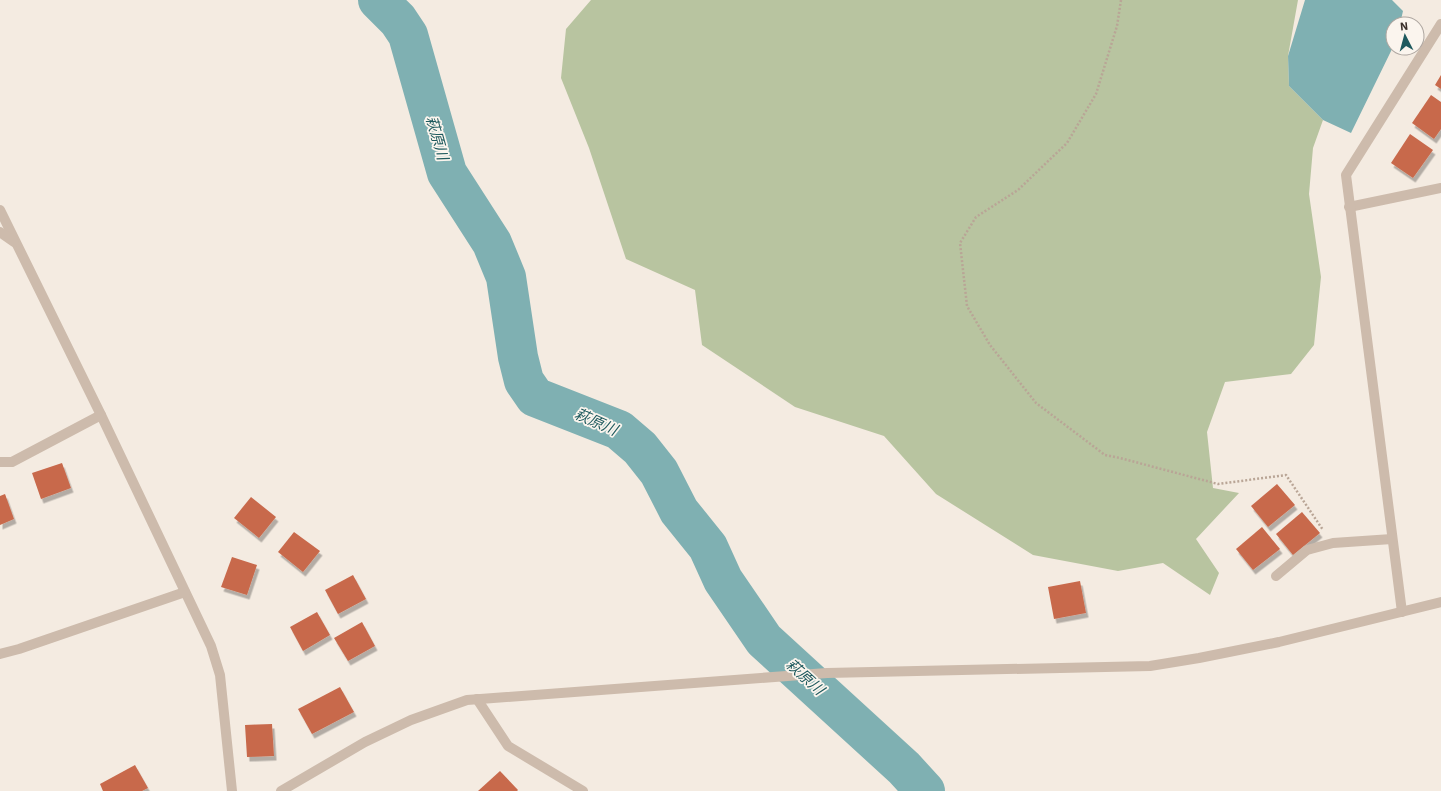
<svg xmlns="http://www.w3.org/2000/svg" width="1441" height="791" font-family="'IBM Plex Sans','Noto Sans JP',sans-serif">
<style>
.green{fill:#b8c4a0}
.water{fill:#7fb0b2}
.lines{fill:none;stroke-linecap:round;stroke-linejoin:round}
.river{stroke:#7fb0b2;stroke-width:40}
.building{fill:#c8694b;filter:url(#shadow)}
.path{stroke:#b9a596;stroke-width:2.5;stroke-dasharray:2 2;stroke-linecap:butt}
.minor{stroke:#cdbbac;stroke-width:10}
.labels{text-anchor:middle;stroke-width:3.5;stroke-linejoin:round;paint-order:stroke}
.water-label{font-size:15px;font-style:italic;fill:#1f5a5e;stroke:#fbf5ee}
</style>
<defs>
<filter id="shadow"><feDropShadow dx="2.5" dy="4.5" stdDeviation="0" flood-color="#0004"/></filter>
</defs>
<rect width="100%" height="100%" fill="#f4ebe1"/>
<!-- green -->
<path class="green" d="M 591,0 L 1298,0 L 1288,56 L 1289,86 L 1323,120 L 1313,148 L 1309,194 L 1321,277 L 1314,345 L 1291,374 L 1225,382 L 1207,432 L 1213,488 L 1239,493 L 1196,539 L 1219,573 L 1210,595 L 1163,563 L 1118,571 L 1033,555 L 936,494 L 884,436 L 795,407 L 702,345 L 695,290 L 626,259 L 589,148 L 561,78 L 566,29 Z"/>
<!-- water -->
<path class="water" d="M 1305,0 L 1392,0 L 1403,11 L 1400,24 L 1393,24 L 1393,47 L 1351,133 L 1323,120 L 1289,86 L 1288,56 Z"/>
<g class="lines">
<!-- river -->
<path class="river" d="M 378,0 L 398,20 L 408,35 L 447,173 L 492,243 L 506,277 L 518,357 L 524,381 L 535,397 L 619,430 L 640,448 L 659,472 L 679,511 L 708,547 L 723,580 L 764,640 L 904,768 L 925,791"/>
</g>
<!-- building -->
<g class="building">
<path d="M 1441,75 L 1441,89 L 1435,85 Z"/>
<path d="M 1431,95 L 1441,102 L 1441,129 L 1434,139 L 1412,123 Z"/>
<path d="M 1410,134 L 1433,150 L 1413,178 L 1391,163 Z"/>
<path d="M 62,463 L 71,488 L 41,499 L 32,473 Z"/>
<path d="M 1277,484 L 1295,505 L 1268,527 L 1251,506 Z"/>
<path d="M 5,494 L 14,519 L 0,525 L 0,496 Z"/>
<path d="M 251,497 L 276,517 L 259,538 L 234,518 Z"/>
<path d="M 1302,512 L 1320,533 L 1293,555 L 1276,534 Z"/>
<path d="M 1262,527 L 1280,549 L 1253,570 L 1236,549 Z"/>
<path d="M 294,532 L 320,551 L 303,572 L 278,552 Z"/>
<path d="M 232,557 L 257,565 L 247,595 L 221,587 Z"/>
<path d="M 353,575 L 366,599 L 338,614 L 325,590 Z"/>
<path d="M 1080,581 L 1086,613 L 1054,619 L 1048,587 Z"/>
<path d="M 317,612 L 330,635 L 303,651 L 290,627 Z"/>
<path d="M 362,622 L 375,646 L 348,661 L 334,638 Z"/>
<path d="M 340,687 L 354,712 L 312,734 L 298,709 Z"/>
<path d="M 272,724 L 274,756 L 247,757 L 245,725 Z"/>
<path d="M 135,765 L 148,788 L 142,791 L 103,791 L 100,784 Z"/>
<path d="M 500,771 L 518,790 L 517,791 L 478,791 Z"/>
</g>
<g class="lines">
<!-- path -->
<path class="path" d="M 1121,0 L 1117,26 L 1096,94 L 1067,143 L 1018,190 L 976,217 L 960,243 L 967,306 L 990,345 L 1036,403 L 1105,455 L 1120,458 L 1218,484 L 1286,475 L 1323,530"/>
<!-- minor -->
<g class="minor">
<path d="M 1349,207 L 1441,188"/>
<path d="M 0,210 L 101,415 L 211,646 L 220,675 L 232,791"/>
<path d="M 0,232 L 14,242"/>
<path d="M 0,462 L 12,462 L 101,415"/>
<path d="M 1276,576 L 1307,550 L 1333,543 L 1392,539"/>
<path d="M 1402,612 L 1346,175 L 1441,24"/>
<path d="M 0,654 L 19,649 L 185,592"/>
<path d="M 477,699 L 508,746 L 583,791"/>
<path d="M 281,791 L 365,742 L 411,720 L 467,700 L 827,673 L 1150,666 L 1199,658 L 1279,642 L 1441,602"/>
</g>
</g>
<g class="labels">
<!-- water labels -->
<g class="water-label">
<text transform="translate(437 138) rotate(74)" y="5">萩原川</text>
<text transform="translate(596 422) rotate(24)" y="5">萩原川</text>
<text transform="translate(805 677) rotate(42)" y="5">萩原川</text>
</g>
</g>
<!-- north arrow -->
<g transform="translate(1405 36) rotate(354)"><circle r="19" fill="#fbf5ee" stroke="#aea6a0"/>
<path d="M0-3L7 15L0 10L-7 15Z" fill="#1f5a5e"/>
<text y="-6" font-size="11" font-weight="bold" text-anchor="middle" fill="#3b302b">N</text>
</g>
</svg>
